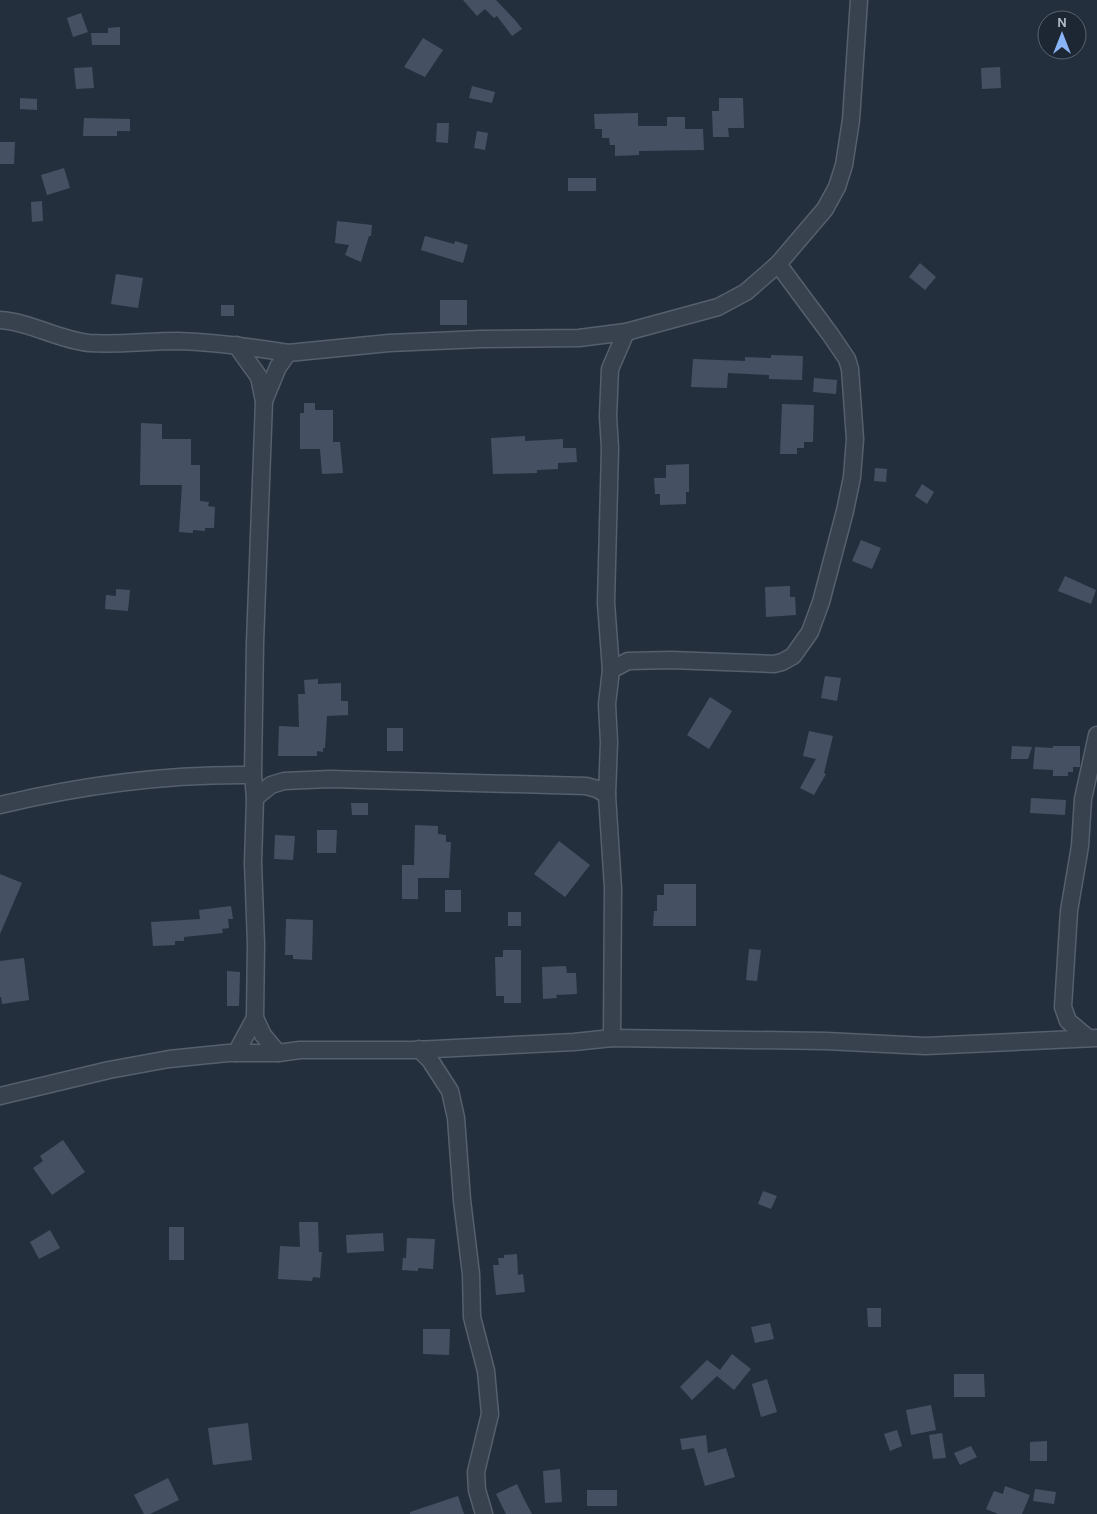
<svg xmlns="http://www.w3.org/2000/svg" width="1097" height="1514" font-family="Karla,sans-serif">
<style>
.building{fill:#455162}
.lines{fill:none;stroke-linecap:round;stroke-linejoin:round}
.minor-casing{stroke:#565f6c;stroke-width:19}
.minor{stroke:#38414e;stroke-width:16}
</style>
<rect width="100%" height="100%" fill="#242f3e"/>
<!-- building -->
<g class="building">
<path d="M 463,0 L 496,0 L 515,20 L 522,29 L 512,36 L 497,16 L 494,18 L 485,9 L 477,16 Z"/>
<path d="M 81,13 L 88,32 L 73,37 L 67,18 Z"/>
<path d="M 120,27 L 120,45 L 92,45 L 91,33 L 108,33 L 108,28 Z"/>
<path d="M 423,38 L 443,50 L 425,77 L 404,67 Z"/>
<path d="M 92,67 L 94,88 L 76,89 L 74,68 Z"/>
<path d="M 1000,67 L 1001,88 L 982,89 L 981,68 Z"/>
<path d="M 472,86 L 495,92 L 492,103 L 469,98 Z"/>
<path d="M 20,98 L 37,99 L 37,110 L 20,109 Z"/>
<path d="M 719,98 L 743,98 L 744,128 L 728,128 L 729,137 L 713,137 L 712,111 L 719,111 Z"/>
<path d="M 638,113 L 638,126 L 667,126 L 667,117 L 685,117 L 685,129 L 703,129 L 704,150 L 639,151 L 639,155 L 615,156 L 615,145 L 610,145 L 609,138 L 602,138 L 602,129 L 595,129 L 594,114 Z"/>
<path d="M 84,118 L 130,119 L 130,131 L 117,131 L 117,136 L 83,136 Z"/>
<path d="M 437,123 L 449,123 L 448,143 L 436,142 Z"/>
<path d="M 477,131 L 488,133 L 485,150 L 474,148 Z"/>
<path d="M 0,142 L 15,142 L 14,164 L 0,164 Z"/>
<path d="M 64,168 L 70,188 L 47,195 L 41,175 Z"/>
<rect x="568" y="178" width="28" height="13"/>
<path d="M 42,201 L 43,221 L 32,222 L 31,202 Z"/>
<path d="M 337,221 L 372,225 L 371,236 L 369,236 L 361,262 L 345,255 L 349,245 L 335,243 Z"/>
<path d="M 425,236 L 454,244 L 455,241 L 468,245 L 463,263 L 421,250 Z"/>
<path d="M 920,263 L 936,277 L 925,290 L 909,277 Z"/>
<path d="M 116,274 L 143,278 L 138,308 L 111,304 Z"/>
<rect x="440" y="300" width="27" height="25"/>
<rect x="221" y="305" width="13" height="11"/>
<path d="M 771,355 L 803,356 L 802,380 L 769,379 L 769,375 L 728,373 L 727,388 L 691,387 L 693,359 L 745,361 L 745,357 L 771,358 Z"/>
<path d="M 814,378 L 837,380 L 836,394 L 813,392 Z"/>
<path d="M 304,403 L 315,403 L 315,410 L 333,410 L 333,442 L 340,442 L 343,473 L 322,474 L 320,449 L 300,449 L 300,413 L 304,413 Z"/>
<path d="M 782,404 L 814,405 L 813,442 L 804,442 L 804,448 L 797,448 L 797,454 L 780,454 Z"/>
<path d="M 141,423 L 162,424 L 162,439 L 191,439 L 191,465 L 200,465 L 200,501 L 209,502 L 208,506 L 215,507 L 214,528 L 205,528 L 205,531 L 193,530 L 193,533 L 179,532 L 182,485 L 140,485 Z"/>
<path d="M 525,436 L 525,441 L 563,439 L 563,448 L 576,448 L 577,462 L 558,463 L 558,469 L 537,470 L 537,473 L 493,474 L 491,438 Z"/>
<path d="M 689,464 L 689,492 L 686,492 L 686,504 L 660,505 L 660,494 L 655,494 L 654,478 L 666,478 L 666,465 Z"/>
<path d="M 875,468 L 887,469 L 886,482 L 874,481 Z"/>
<path d="M 922,484 L 934,492 L 927,504 L 915,496 Z"/>
<path d="M 861,540 L 881,548 L 872,569 L 852,561 Z"/>
<path d="M 1065,576 L 1096,590 L 1091,604 L 1058,591 Z"/>
<path d="M 790,586 L 790,597 L 795,597 L 796,615 L 766,617 L 765,587 Z"/>
<path d="M 116,589 L 130,590 L 128,611 L 105,609 L 106,595 L 116,596 Z"/>
<path d="M 825,676 L 841,678 L 837,701 L 821,698 Z"/>
<path d="M 318,679 L 318,684 L 341,683 L 341,701 L 348,701 L 348,715 L 327,716 L 325,748 L 323,748 L 323,752 L 317,751 L 317,756 L 278,756 L 279,726 L 299,727 L 298,694 L 305,694 L 304,680 Z"/>
<path d="M 710,697 L 732,711 L 709,749 L 687,735 Z"/>
<rect x="387" y="728" width="16" height="23"/>
<path d="M 809,731 L 833,736 L 824,773 L 826,774 L 814,795 L 800,788 L 816,759 L 803,756 Z"/>
<path d="M 1012,746 L 1032,747 L 1028,759 L 1011,759 Z"/>
<path d="M 1053,746 L 1080,746 L 1080,767 L 1073,767 L 1073,772 L 1068,772 L 1068,776 L 1053,776 L 1053,770 L 1033,769 L 1035,747 L 1053,748 Z"/>
<path d="M 1031,798 L 1066,800 L 1065,815 L 1030,813 Z"/>
<path d="M 351,803 L 368,803 L 368,815 L 352,815 Z"/>
<path d="M 415,825 L 438,826 L 438,834 L 446,835 L 446,842 L 451,842 L 449,878 L 418,878 L 418,899 L 402,899 L 402,865 L 414,865 Z"/>
<path d="M 317,830 L 337,830 L 336,853 L 317,853 Z"/>
<path d="M 275,835 L 295,836 L 293,860 L 274,859 Z"/>
<path d="M 559,841 L 590,865 L 565,897 L 534,874 Z"/>
<path d="M 0,874 L 22,883 L 0,934 Z"/>
<path d="M 664,884 L 696,884 L 696,926 L 653,926 L 654,911 L 657,911 L 657,895 L 664,895 Z"/>
<rect x="445" y="890" width="16" height="22"/>
<path d="M 231,906 L 233,919 L 228,919 L 229,928 L 222,929 L 223,933 L 184,937 L 184,941 L 175,941 L 175,945 L 153,946 L 151,922 L 200,919 L 199,910 Z"/>
<rect x="508" y="912" width="13" height="14"/>
<path d="M 286,919 L 313,920 L 312,960 L 293,959 L 293,955 L 285,955 Z"/>
<path d="M 749,949 L 761,950 L 757,981 L 746,980 Z"/>
<path d="M 503,950 L 521,950 L 521,1003 L 504,1003 L 504,996 L 496,996 L 495,957 L 503,957 Z"/>
<path d="M 24,958 L 29,1000 L 2,1004 L 1,997 L 0,997 L 0,961 Z"/>
<path d="M 566,966 L 567,973 L 576,973 L 577,994 L 556,995 L 557,998 L 543,999 L 542,967 Z"/>
<path d="M 227,971 L 240,972 L 239,1006 L 227,1006 Z"/>
<path d="M 63,1140 L 85,1172 L 52,1195 L 33,1168 L 43,1161 L 40,1156 Z"/>
<path d="M 763,1191 L 777,1196 L 771,1209 L 758,1204 Z"/>
<path d="M 299,1222 L 318,1222 L 319,1252 L 322,1252 L 320,1278 L 313,1277 L 312,1281 L 278,1279 L 280,1246 L 300,1247 Z"/>
<rect x="169" y="1227" width="15" height="33"/>
<path d="M 50,1230 L 60,1248 L 39,1259 L 30,1242 Z"/>
<path d="M 383,1233 L 384,1251 L 347,1253 L 346,1235 Z"/>
<path d="M 407,1238 L 435,1239 L 433,1269 L 418,1268 L 418,1271 L 402,1270 L 403,1258 L 406,1258 Z"/>
<path d="M 517,1254 L 518,1275 L 523,1274 L 525,1292 L 496,1295 L 493,1265 L 499,1265 L 498,1258 L 504,1258 L 504,1255 Z"/>
<path d="M 867,1308 L 881,1308 L 881,1327 L 868,1327 Z"/>
<path d="M 770,1323 L 774,1339 L 755,1343 L 751,1327 Z"/>
<path d="M 423,1329 L 450,1329 L 449,1355 L 423,1354 Z"/>
<path d="M 732,1354 L 751,1369 L 734,1390 L 717,1376 L 692,1400 L 680,1387 L 707,1360 L 720,1370 Z"/>
<path d="M 954,1374 L 984,1374 L 985,1397 L 954,1397 Z"/>
<path d="M 767,1379 L 777,1412 L 761,1417 L 752,1384 Z"/>
<path d="M 931,1405 L 936,1430 L 911,1435 L 906,1410 Z"/>
<path d="M 248,1423 L 252,1460 L 213,1465 L 208,1428 Z"/>
<path d="M 897,1430 L 902,1446 L 890,1451 L 884,1434 Z"/>
<path d="M 942,1433 L 946,1458 L 933,1459 L 929,1435 Z"/>
<path d="M 706,1435 L 708,1453 L 726,1448 L 735,1477 L 705,1486 L 694,1448 L 682,1450 L 680,1439 Z"/>
<path d="M 1047,1441 L 1047,1461 L 1030,1461 L 1030,1442 Z"/>
<path d="M 971,1446 L 977,1457 L 960,1465 L 954,1453 Z"/>
<path d="M 560,1469 L 562,1502 L 545,1503 L 543,1471 Z"/>
<path d="M 168,1478 L 179,1500 L 150,1514 L 144,1514 L 134,1495 Z"/>
<path d="M 517,1484 L 523,1497 L 532,1514 L 506,1514 L 496,1494 Z"/>
<path d="M 1005,1486 L 1030,1495 L 1022,1514 L 998,1514 L 986,1509 L 994,1491 L 1003,1494 Z"/>
<path d="M 1035,1489 L 1056,1492 L 1054,1504 L 1033,1501 Z"/>
<rect x="587" y="1490" width="30" height="16"/>
<path d="M 458,1496 L 464,1514 L 410,1514 L 410,1512 Z"/>
</g>
<g class="lines">
<defs>
<g id="minor">
<path d="M 0,320 C 31,322 58,340 89,343 C 118,345 148,341 177,341 C 215,342 251,347 288,353"/>
<path d="M 236,345 L 259,377 L 264,401"/>
<path d="M 611,670 L 606,603 L 610,448 L 608,416 L 610,369 L 626,332"/>
<path d="M 255,798 L 271,785 L 284,781 L 330,779 L 586,786 L 597,789 L 607,795"/>
<path d="M 0,805 C 82,785 168,774 253,775"/>
<path d="M 1087,1037 L 1068,1021 L 1063,1007 L 1069,911 L 1080,846 L 1083,799 L 1097,735"/>
<path d="M 612,1038 L 613,888 L 607,795 L 609,742 L 607,704 L 611,670 L 628,661 L 671,660 L 774,664 L 782,662 L 793,656 L 810,632 L 821,602 L 845,511 L 852,477 L 855,439 L 850,369 L 847,359 L 830,334 L 778,264"/>
<path d="M 419,1049 L 430,1060 L 450,1091 L 456,1118 L 462,1200 L 471,1274 L 472,1317 L 486,1371 L 490,1414 L 476,1472 L 477,1490 L 484,1514"/>
<path d="M 236,1053 L 255,1018"/>
<path d="M 278,1053 L 263,1035 L 255,1018 L 256,944 L 253,863 L 255,798 L 253,775 L 255,643 L 264,401 L 278,367 L 288,353 L 389,343 L 481,339 L 579,338 L 626,332 L 718,307 L 746,292 L 778,264 L 825,209 L 837,187 L 844,165 L 851,120 L 859,0"/>
<path d="M 0,1096 L 109,1070 L 169,1059 L 228,1053 L 278,1053 L 300,1050 L 415,1050 L 574,1042 L 612,1038 L 826,1041 L 925,1046 L 1097,1038"/>
</g>
</defs>
<!-- minor casing -->
<use href="#minor" class="minor-casing"/>
<!-- minor -->
<use href="#minor" class="minor"/>
</g>
<!-- north arrow -->
<g transform="translate(1062 35)"><circle r="24" fill="#1d2633" stroke="#59626f"/>
<path d="M0-4L9 19L0 12L-9 19Z" fill="#8ab4f8"/>
<text y="-8" font-size="14" font-weight="bold" text-anchor="middle" fill="#b4bcc9">N</text>
</g>
</svg>
